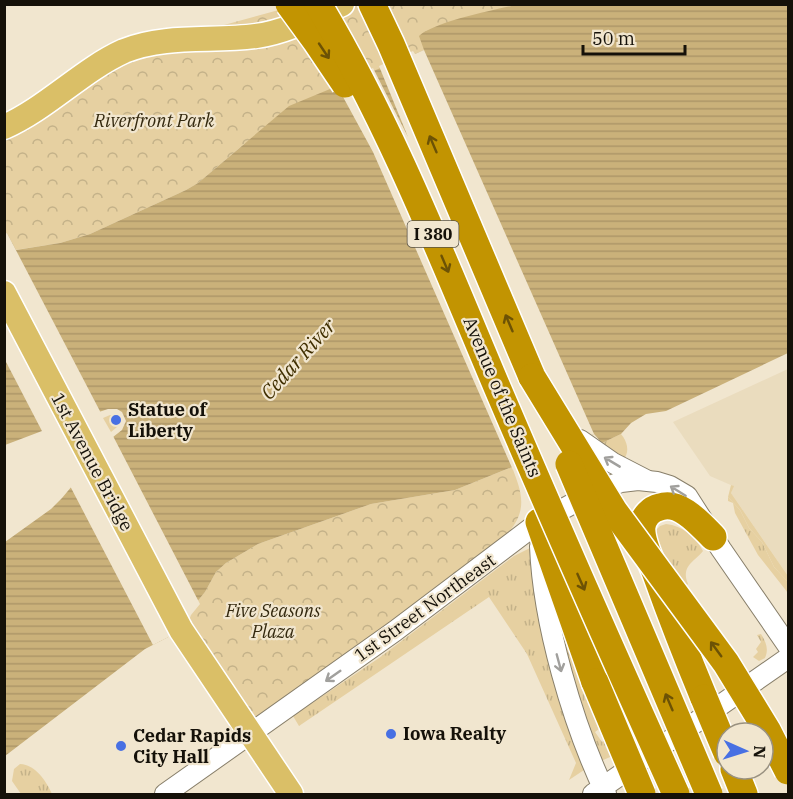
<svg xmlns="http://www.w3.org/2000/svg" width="793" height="799" font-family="'IBM Plex Serif',serif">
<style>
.built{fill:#eadcbe}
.grass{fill:url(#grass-tufts)}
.forest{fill:url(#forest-crowns)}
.garden{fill:#e6d0a1}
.water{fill:url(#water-rules)}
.pier{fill:#f1e6cf}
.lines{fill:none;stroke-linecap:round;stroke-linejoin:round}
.minor-casing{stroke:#887f6a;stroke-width:22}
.major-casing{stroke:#fff;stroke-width:27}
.highway-casing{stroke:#fff;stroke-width:30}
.minor{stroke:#fff;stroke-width:20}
.major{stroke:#dabf67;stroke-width:24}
.highway{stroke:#c29401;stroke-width:27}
.highway-bridge-casing{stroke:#fff;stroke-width:30;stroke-linecap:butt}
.highway-bridge{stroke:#c29401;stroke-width:27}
.oneway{stroke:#6c5205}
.oneway2{stroke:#a1a09d}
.poi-dot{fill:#4870e3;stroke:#f1e6cf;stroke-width:2}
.labels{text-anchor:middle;stroke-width:4.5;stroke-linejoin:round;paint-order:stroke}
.shield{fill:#f1e6cf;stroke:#575144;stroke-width:1.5}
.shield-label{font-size:16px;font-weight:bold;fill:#151109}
.park-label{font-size:18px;font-style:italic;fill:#34290f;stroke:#f1e6cf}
.street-label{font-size:18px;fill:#151109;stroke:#f1e6cf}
.poi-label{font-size:18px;font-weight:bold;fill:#151109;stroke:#f1e6cf;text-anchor:start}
.water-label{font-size:20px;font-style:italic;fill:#402f00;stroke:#f1e6cf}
</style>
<defs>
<pattern id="grass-tufts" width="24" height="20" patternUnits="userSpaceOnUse" patternTransform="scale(1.5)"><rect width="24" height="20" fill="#e6d0a1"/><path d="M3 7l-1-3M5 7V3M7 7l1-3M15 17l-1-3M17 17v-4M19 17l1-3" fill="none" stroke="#c4b289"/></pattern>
<pattern id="forest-crowns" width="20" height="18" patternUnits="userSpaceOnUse" patternTransform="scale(1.5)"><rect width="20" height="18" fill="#e6d0a1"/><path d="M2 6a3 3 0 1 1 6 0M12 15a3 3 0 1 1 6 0" fill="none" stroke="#c4b289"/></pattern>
<pattern id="water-rules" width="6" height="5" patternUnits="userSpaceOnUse" patternTransform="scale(1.5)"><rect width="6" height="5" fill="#cab17a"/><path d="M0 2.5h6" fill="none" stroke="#ad9768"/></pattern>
</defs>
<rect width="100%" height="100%" fill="#f1e6cf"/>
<!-- built -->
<path class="built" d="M 788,369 L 788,576 L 731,493 L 733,486 L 710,476 L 673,422 Z"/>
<!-- grass -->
<g class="grass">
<path d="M 621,434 C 627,441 630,451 624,459 L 602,443 Z"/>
<path d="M 728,497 L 740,510 L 749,528 L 762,542 L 774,567 L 788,582 L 788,593 L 758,555 L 735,513 L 733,503 L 728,501 Z"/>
<path d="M 666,524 C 683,526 695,536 703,551 C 693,563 681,566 688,584 L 685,587 L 662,565 L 653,533 L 660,526 Z"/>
<path d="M 530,548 L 577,750 L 584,770 L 569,780 L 576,763 L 527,654 L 489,597 L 299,726 L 293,716 L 379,658 L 514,556 Z"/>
<path d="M 559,600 L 600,714 L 595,718 L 603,726 L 595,732 L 602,742 L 610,736 L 617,754 L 601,761 L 587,726 L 559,630 Z"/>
<path d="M 761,634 C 766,642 769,649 765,658 L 759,661 L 753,657 L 758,652 L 756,649 L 761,642 L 757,635 Z"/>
<path d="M 20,764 C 36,765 46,781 52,794 L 21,794 L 12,781 L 14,769 Z"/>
</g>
<!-- forest -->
<g class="forest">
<path d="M 297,5 L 516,5 L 462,19 L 424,50 L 338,87 L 244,144 L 198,183 L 186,190 L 90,234 L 60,243 L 15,250 L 7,234 L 5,234 L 4,127 L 158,43 Z"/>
<path d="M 512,467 C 522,493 528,510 508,533 L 425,595 L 278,714 L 249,735 L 182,630 L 188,613 L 205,592 L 216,572 L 226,563 L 258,544 L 371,504 L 455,490 Z"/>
</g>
<!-- garden -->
<g class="garden">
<path d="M 110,415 L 118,416 L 121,420 L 117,427 L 111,432 L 103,418 Z"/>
<path d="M 731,485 L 734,486 L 731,493 L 788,576 L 788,582 L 774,567 L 762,542 L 749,528 L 740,510 L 728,497 Z"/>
</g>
<!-- water -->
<path class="water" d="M 516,5 L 788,5 L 788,353 L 666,411 L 646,414 L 631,423 L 621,434 L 602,443 L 594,434 L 455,490 L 371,504 L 258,544 L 226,563 L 216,572 L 205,592 L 188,613 L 182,630 L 145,649 L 5,756 L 5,542 L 51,509 L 62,498 L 113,437 L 122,430 L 126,421 L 122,412 L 117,409 L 108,409 L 42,431 L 5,445 L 5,234 L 7,233 L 16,250 L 60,243 L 90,234 L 186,190 L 198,183 L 289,106 L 424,50 L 419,36 C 434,22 493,10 516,5 Z"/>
<!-- pier -->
<g class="pier">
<path d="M 424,50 L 594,434 L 582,439 L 583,442 L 513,470 L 373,152 L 336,84 L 373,68 L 408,137 L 379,66 L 413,51 L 415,54 Z"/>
<path d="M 7,233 L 102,415 L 43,433 L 5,360 L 4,234 Z"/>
<path d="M 112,434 L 200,604 L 191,615 L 186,628 L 153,645 L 69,484 Z"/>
</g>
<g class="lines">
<defs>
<g id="minor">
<path d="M 580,440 L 613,463 L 646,480"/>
<path d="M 540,546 C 543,623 573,725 606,794"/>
<path d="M 165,794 L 395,631 L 539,522 L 596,491 L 621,482 L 638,480 L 657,482 L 670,486 L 687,496 L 721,549 L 788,646"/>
<path d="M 593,794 L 788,658"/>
</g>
<g id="major">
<path d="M 4,127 C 47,108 82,70 124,51 C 166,34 213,42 256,36 C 286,32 314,17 342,4"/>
<path d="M 4,293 L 181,630 L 291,794"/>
</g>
<g id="highway">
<path d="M 372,4 L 391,44 L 532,377"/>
<path d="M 539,522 L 595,682"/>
<path d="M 704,698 C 687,657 671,616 656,574 C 651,560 640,541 642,526 C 644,516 651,509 660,507 C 680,500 700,524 713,537"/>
<path d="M 734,769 L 744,794"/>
</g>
</defs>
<!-- minor casing -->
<use href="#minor" class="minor-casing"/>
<!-- major casing -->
<use href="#major" class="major-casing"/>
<!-- highway casing -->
<use href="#highway" class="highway-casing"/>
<!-- minor -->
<use href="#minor" class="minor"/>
<!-- major -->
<use href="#major" class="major"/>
<!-- highway -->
<use href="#highway" class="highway"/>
<defs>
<g id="highway-bridge">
<path d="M 289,4 L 316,41 L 345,84"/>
<path d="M 318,4 C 391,126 442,257 497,387 C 555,523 615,659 676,794"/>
<path d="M 532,377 L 614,511 L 726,663 L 767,730 L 788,771"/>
<path d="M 569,464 L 709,794"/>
<path d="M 595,682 L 642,794"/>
<path d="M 704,698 L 727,753"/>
</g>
</defs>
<!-- highway-bridge casing -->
<use href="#highway-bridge" class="highway-bridge-casing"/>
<!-- highway-bridge -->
<use href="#highway-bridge" class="highway-bridge"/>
</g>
<!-- one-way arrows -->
<defs><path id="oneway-shaft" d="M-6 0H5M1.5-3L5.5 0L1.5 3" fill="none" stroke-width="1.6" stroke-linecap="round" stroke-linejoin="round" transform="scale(1.5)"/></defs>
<g class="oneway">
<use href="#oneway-shaft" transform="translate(324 51) rotate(56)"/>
<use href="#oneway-shaft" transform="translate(433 144) rotate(-113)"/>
<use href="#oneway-shaft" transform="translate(445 264) rotate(67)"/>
<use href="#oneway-shaft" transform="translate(509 323) rotate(-113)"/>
<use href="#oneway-shaft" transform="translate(581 582) rotate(66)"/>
<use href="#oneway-shaft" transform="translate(716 649) rotate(-126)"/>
<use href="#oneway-shaft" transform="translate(669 702) rotate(-113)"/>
</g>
<g class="oneway2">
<use href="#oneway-shaft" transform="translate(612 462) rotate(-149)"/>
<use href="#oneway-shaft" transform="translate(678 491) rotate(-148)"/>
<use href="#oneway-shaft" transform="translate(559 663) rotate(75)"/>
<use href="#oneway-shaft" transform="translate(333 676) rotate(145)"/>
</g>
<!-- markers -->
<g class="poi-dot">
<circle cx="116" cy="420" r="6"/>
<circle cx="391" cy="734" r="6"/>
<circle cx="121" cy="746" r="6"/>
</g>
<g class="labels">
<!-- shield labels -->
<rect class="shield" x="407.5" y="221" width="51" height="26" rx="4.5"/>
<g class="shield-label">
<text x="433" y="240">I 380</text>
</g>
<!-- park labels -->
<g class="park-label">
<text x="154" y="127">Riverfront Park</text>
<text x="273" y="617">Five Seasons<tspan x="273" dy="21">Plaza</tspan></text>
</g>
<!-- street labels -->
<g class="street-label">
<text transform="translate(502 397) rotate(67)" y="6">Avenue of the Saints</text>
<text transform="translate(92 462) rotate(62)" y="6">1st Avenue Bridge</text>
<text transform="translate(425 608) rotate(-36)" y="6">1st Street Northeast</text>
</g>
<!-- poi labels -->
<g class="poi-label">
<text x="128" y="416">Statue of<tspan x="128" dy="21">Liberty</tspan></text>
<text x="403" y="740">Iowa Realty</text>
<text x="133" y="742">Cedar Rapids<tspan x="133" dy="21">City Hall</tspan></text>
</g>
<!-- water labels -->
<g class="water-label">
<text transform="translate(298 359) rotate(-48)" y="7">Cedar River</text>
</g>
</g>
<!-- border -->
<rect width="793" height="799" fill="none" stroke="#151109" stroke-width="12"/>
<!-- north arrow -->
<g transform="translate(745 751) rotate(93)"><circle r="28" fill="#f1e6cf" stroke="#999180" stroke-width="1.5"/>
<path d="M0-4.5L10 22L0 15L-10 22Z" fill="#4870e3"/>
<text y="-9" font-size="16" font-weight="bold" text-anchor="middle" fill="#151109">N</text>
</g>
<!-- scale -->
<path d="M583 45v9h102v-9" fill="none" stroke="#151109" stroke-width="3"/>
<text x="592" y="45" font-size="18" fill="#151109" stroke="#f1e6cf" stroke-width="4.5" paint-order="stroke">50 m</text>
</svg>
